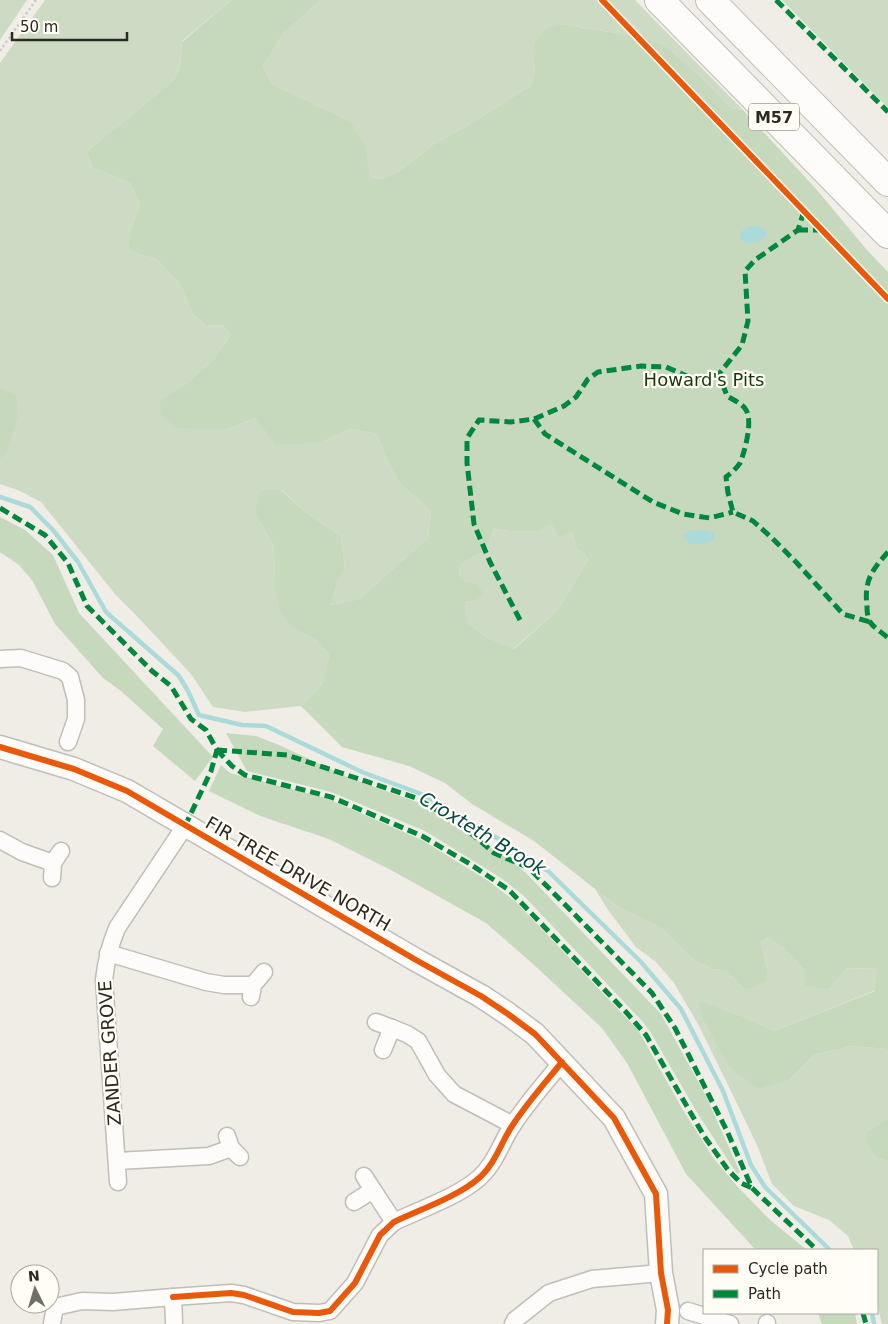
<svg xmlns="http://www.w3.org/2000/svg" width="888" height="1324" font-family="'DejaVu Sans',sans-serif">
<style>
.green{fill:#cddbc4}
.forest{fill:#c7d9bd;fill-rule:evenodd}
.water{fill:#aadbda}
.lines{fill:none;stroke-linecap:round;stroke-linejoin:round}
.stream{stroke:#aadbda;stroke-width:4.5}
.street-casing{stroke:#bfbeb8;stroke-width:19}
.secondary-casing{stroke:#bfbeb8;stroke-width:25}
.highway-casing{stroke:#bfbeb8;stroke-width:30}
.path{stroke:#cdcdc9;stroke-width:2.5;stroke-dasharray:2.5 2.5;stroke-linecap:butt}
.street{stroke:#fdfcfb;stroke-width:16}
.secondary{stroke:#fdfcfb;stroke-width:22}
.highway{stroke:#fdfcfb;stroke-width:28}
.quiet{stroke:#00873e;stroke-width:5;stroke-dasharray:10 5;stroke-linecap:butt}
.cycleway-casing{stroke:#fffdf5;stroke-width:9}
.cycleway{stroke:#e8590c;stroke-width:6}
.labels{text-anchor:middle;stroke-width:4.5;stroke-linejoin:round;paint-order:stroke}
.shield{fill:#fffdf5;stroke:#6a6963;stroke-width:1}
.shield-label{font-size:16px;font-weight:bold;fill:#2a2924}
.park-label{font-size:18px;fill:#19380b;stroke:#fffdf5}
.street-label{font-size:18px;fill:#2a2924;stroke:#fffdf5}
.water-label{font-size:19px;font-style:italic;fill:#044749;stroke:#fffdf5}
</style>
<rect width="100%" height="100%" fill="#efede6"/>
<!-- green -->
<g class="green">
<path d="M 0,0 L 27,0 L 0,40 Z"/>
<path d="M 45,0 L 231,0 L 182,41 L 180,68 L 172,82 L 87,151 L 92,167 L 130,183 L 140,204 L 132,226 L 141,255 L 156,259 L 180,284 L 192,313 L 206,326 L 222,325 L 231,334 L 214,359 L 187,383 L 160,401 L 225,430 L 256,418 L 320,443 L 350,429 L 377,434 L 387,461 L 401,485 L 431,511 L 428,538 L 359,599 L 331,605 L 337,583 L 345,569 L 341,536 L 304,511 L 282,490 L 255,513 L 273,545 L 275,565 L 274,582 L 300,632 L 316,640 L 329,654 L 328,672 L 314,695 L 301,706 L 245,712 L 213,707 L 191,674 L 134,613 L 115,594 L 41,502 L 20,491 L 0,484 L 0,63 Z"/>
<path d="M 321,0 L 635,0 L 743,110 L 731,108 L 702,78 L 666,46 L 646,38 L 562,24 L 533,54 L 535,72 L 530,86 L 472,123 L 434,144 L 399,171 L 384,179 L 370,177 L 368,167 L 350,121 L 272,84 L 263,66 L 283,34 Z"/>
<path d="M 782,0 L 888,0 L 888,108 Z"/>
<path d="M 553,523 L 572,532 L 577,550 L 584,553 L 588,560 L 558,610 L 513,649 L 488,638 L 469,624 L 465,609 L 466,602 L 477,600 L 459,575 L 460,565 L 487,549 L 494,529 L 510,531 Z"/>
<path d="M 595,889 L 618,907 L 660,927 L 692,959 L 712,969 L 727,971 L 745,990 L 767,968 L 761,942 L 767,937 L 784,948 L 805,971 L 830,989 L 847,968 L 877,969 L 876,990 L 774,1031 L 742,1016 L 698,1001 L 789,1080 L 814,1055 L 852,1046 L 888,1049 L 888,1118 L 868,1131 L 879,1159 L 888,1161 L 888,1324 L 882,1324 L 877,1303 L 877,1250 L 854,1250 L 848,1236 L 829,1220 L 794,1206 L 772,1184 L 757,1145 L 728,1085 L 698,1024 L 674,983 L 656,962 L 636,947 L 608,910 Z"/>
</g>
<!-- forest -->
<g class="forest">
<path d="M 231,0 L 321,0 L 283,34 L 263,66 L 272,84 L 350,121 L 365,145 L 370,177 L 384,179 L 399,171 L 434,144 L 472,123 L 530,86 L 535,72 L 533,54 L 535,42 L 540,34 L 549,28 L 562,24 L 646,38 L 666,46 L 702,78 L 731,108 L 743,110 L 817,190 L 867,250 L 888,272 L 888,1049 L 852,1046 L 814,1055 L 789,1080 L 758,1089 L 729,1067 L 704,1020 L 697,1000 L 742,1016 L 774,1031 L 875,991 L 877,969 L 847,968 L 830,989 L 805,986 L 805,971 L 784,948 L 767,937 L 761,942 L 767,968 L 766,982 L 745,990 L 727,971 L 712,969 L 692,959 L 660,927 L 618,907 L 534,841 L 472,804 L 445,783 L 409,766 L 342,747 L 301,706 C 320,690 327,679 329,654 L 316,640 L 300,632 L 287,623 L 280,609 L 274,582 L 275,565 L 273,545 L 255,513 L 261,490 L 281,490 L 304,511 L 341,536 L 345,569 L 337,583 L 331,605 L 359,599 L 428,538 L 431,511 L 401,485 L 387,461 L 377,434 L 350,429 L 320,443 L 275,444 L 256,418 L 225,430 L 177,428 L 163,417 L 159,401 L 187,383 L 214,359 L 231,334 L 222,325 L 206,326 L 192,313 L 180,284 L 156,259 L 141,255 L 129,248 L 132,226 L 140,204 L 130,183 L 92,167 L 87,151 L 172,82 L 180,68 L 182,42 ZM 553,523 L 558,538 L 572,532 L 577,550 L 584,553 L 588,560 L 558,610 L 514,649 L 488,638 L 469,624 L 465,609 L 466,602 L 477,600 L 483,593 L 477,584 L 465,582 L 459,575 L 460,565 L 487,549 L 494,529 L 510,531 L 536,531 Z"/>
<path d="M 0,387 L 16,396 L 18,416 L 8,448 L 4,456 L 0,458 Z"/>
<path d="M 0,517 L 25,530 L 53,555 L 79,613 L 213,757 L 195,781 L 153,746 L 163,729 L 121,691 L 103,678 L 55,624 L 32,580 L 19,565 L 0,552 Z"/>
<path d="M 226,733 L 256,736 L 279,745 L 352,779 L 417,802 L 450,821 L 511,861 L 525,872 L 661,1014 L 706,1096 L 740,1172 L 737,1174 L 698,1114 L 651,1033 L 643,1022 L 524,896 L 501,878 L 425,831 L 331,792 L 247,771 Z"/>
<path d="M 221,765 L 230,773 L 326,798 L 422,840 L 490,882 L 516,902 L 638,1030 L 683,1110 L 714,1159 L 737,1186 L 770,1220 L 807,1250 L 757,1250 L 753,1247 L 686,1174 L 627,1063 L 602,1028 L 533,964 L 486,923 L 391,870 L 329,839 L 260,816 L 209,791 Z"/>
<path d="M 888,1118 L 888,1161 L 879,1159 L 869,1148 L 866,1138 L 868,1131 Z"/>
<path d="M 818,1313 L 855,1313 L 857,1324 L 822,1324 Z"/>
</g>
<!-- water -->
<g class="water">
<path d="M 758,226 L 766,230 L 767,235 L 761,241 L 746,244 L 740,239 L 741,232 L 747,227 Z"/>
<path d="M 705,530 L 714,533 L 714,540 C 706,544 698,545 690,544 L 683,536 L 691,531 Z"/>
</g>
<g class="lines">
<!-- stream -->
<g class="stream">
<path d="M 0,497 L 30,507 L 53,530 L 78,562 L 106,612 L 179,676 L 188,691 L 199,715 L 242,725 L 266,726 L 362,772 L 424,795 L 502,841 L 548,871 L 641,962 L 681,1009 L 723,1091 L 751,1165 L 765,1187 L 830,1250"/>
<path d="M 872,1313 L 874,1324"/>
</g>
<defs>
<g id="street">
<path d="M 0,659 L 21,658 L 63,671 L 70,677 L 76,700 L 76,719 L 68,742"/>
<path d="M 0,840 L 22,852 L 53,863"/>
<path d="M 52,878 L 53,863 L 61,851"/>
<path d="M 108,953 L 206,982 L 224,985 L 253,985"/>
<path d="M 251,997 L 253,985 L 264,972"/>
<path d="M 376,1022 L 392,1028 L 383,1050"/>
<path d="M 392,1028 L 407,1034 L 418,1041 L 437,1075 L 454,1094 L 513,1125"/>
<path d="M 227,1136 L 231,1148 L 240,1157"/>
<path d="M 117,1161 L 209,1156 L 231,1148"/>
<path d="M 118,1182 L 104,980 C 106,961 110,945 117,928 L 185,826"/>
<path d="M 373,1190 L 394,1222"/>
<path d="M 354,1202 L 373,1190 L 364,1176"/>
<path d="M 173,1297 L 231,1293 L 244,1295 L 293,1312 L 319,1313 L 330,1311 L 355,1283 L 380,1235 L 394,1222 C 419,1210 459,1196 479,1178 C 495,1164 501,1143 512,1126 C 527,1103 545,1083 562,1062"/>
<path d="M 50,1302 L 55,1307 L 52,1323"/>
<path d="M 55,1307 L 82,1301 L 113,1302 L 173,1297 L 174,1322"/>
<path d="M 688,1311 L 730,1324"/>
<path d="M 513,1324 L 515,1320 L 549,1293 L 592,1279 L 661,1273"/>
<path d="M 767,1324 L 767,1323"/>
</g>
<path id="secondary" d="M 0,747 L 74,769 L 127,791 L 416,960 L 481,996 L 508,1014 L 535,1034 L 614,1118 L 656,1194 L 661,1273 L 668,1310 L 667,1324"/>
<g id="highway">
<path d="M 659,0 L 888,234"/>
<path d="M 710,0 L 888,182"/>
</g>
</defs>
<!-- street casing -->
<use href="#street" class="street-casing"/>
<!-- secondary casing -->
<use href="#secondary" class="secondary-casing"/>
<!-- highway casing -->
<use href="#highway" class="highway-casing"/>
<!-- path -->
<path class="path" d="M 0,51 L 36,0"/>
<!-- street -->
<use href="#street" class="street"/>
<!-- secondary -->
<use href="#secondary" class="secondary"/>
<!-- highway -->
<use href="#highway" class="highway"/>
<!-- quiet -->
<g class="quiet">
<path d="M 776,0 L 888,112"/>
<path d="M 804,211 L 798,230 L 755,260 L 745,271 L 748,321 L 742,345 L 719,374 L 727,396 C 733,400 742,403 746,410 C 753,421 745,451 740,463 C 737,468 731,473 726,477 L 728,493 L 733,512 L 753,521 L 771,537 L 796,562 L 843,614 L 870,622"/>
<path d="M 798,230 L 821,230"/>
<path d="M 534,419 L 545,434 L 653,502 L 683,514 L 710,518 L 733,512"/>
<path d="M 0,508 L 45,535 L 68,563 L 87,606 L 152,671 L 171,686 L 191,719 L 206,730 L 217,750 L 211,771 L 185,826"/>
<path d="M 888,552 C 871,571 864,581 867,607 C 867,612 868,619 870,622 C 874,628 883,633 888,638"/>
<path d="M 520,620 L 490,562 L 474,524 L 467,463 L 467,438 L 479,420 L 511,422 L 534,419 L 564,406 L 576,397 L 588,379 L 598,372 L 641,366 L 666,367 L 696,380 L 719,374"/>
<path d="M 217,750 L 287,755 L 416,798 L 459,823 L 494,853 L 529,868 L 652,993 L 675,1028 L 727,1131 L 752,1188 L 817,1250"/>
<path d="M 217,750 L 232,766 L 245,775 L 331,797 L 422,836 L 470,864 L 509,890 L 626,1012 L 646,1035 L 704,1136 L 728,1170 L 741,1183 L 752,1188"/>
<path d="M 863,1313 L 866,1324"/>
</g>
<defs>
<g id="cycleway">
<path d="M 602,0 L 888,299"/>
<path d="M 0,747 L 74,769 L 127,791 L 416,960 L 481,996 L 508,1014 L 535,1034 L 614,1118 L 656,1194 L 661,1273 L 668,1310 L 667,1324"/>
<path d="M 173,1297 L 231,1293 L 244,1295 L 293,1312 L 319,1313 L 330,1311 L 355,1283 L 380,1235 L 394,1222 C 419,1210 459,1196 479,1178 C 495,1164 501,1143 512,1126 C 527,1103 545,1083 562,1062"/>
</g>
</defs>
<!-- cycleway casing -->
<use href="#cycleway" class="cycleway-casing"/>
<!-- cycleway -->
<use href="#cycleway" class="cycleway"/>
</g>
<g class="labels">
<!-- shield labels -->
<rect class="shield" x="749" y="103.5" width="50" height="27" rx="4"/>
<g class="shield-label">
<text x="774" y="123">M57</text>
</g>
<!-- park labels -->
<g class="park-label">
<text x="704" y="386">Howard's Pits</text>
</g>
<!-- street labels -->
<g class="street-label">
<text transform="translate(298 874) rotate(30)" y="6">FIR TREE DRIVE NORTH</text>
<text transform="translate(110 1053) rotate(-94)" y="6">ZANDER GROVE</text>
</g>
<!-- water labels -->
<g class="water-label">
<text transform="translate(483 833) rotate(31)" y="7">Croxteth Brook</text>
</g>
</g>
<!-- legend -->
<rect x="703" y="1249" width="175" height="65" fill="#fffdf5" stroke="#aaa8a1"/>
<rect x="713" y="1265" width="25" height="8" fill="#e8590c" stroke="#aaa8a1"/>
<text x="748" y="1274" font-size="15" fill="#2a2924">Cycle path</text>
<rect x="713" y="1290" width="25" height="8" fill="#00873e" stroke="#aaa8a1"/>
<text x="748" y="1299" font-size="15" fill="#2a2924">Path</text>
<!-- north arrow -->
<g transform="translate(35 1289) rotate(355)"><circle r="24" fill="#fffdf5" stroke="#aaa8a1"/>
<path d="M0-4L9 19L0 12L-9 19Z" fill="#6f6e68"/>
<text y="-8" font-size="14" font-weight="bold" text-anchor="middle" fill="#2a2924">N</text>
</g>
<!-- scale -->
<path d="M12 32v8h115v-8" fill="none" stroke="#2a2924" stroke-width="2.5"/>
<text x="20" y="32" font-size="15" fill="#2a2924" stroke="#fffdf5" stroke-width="4" paint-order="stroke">50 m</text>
</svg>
